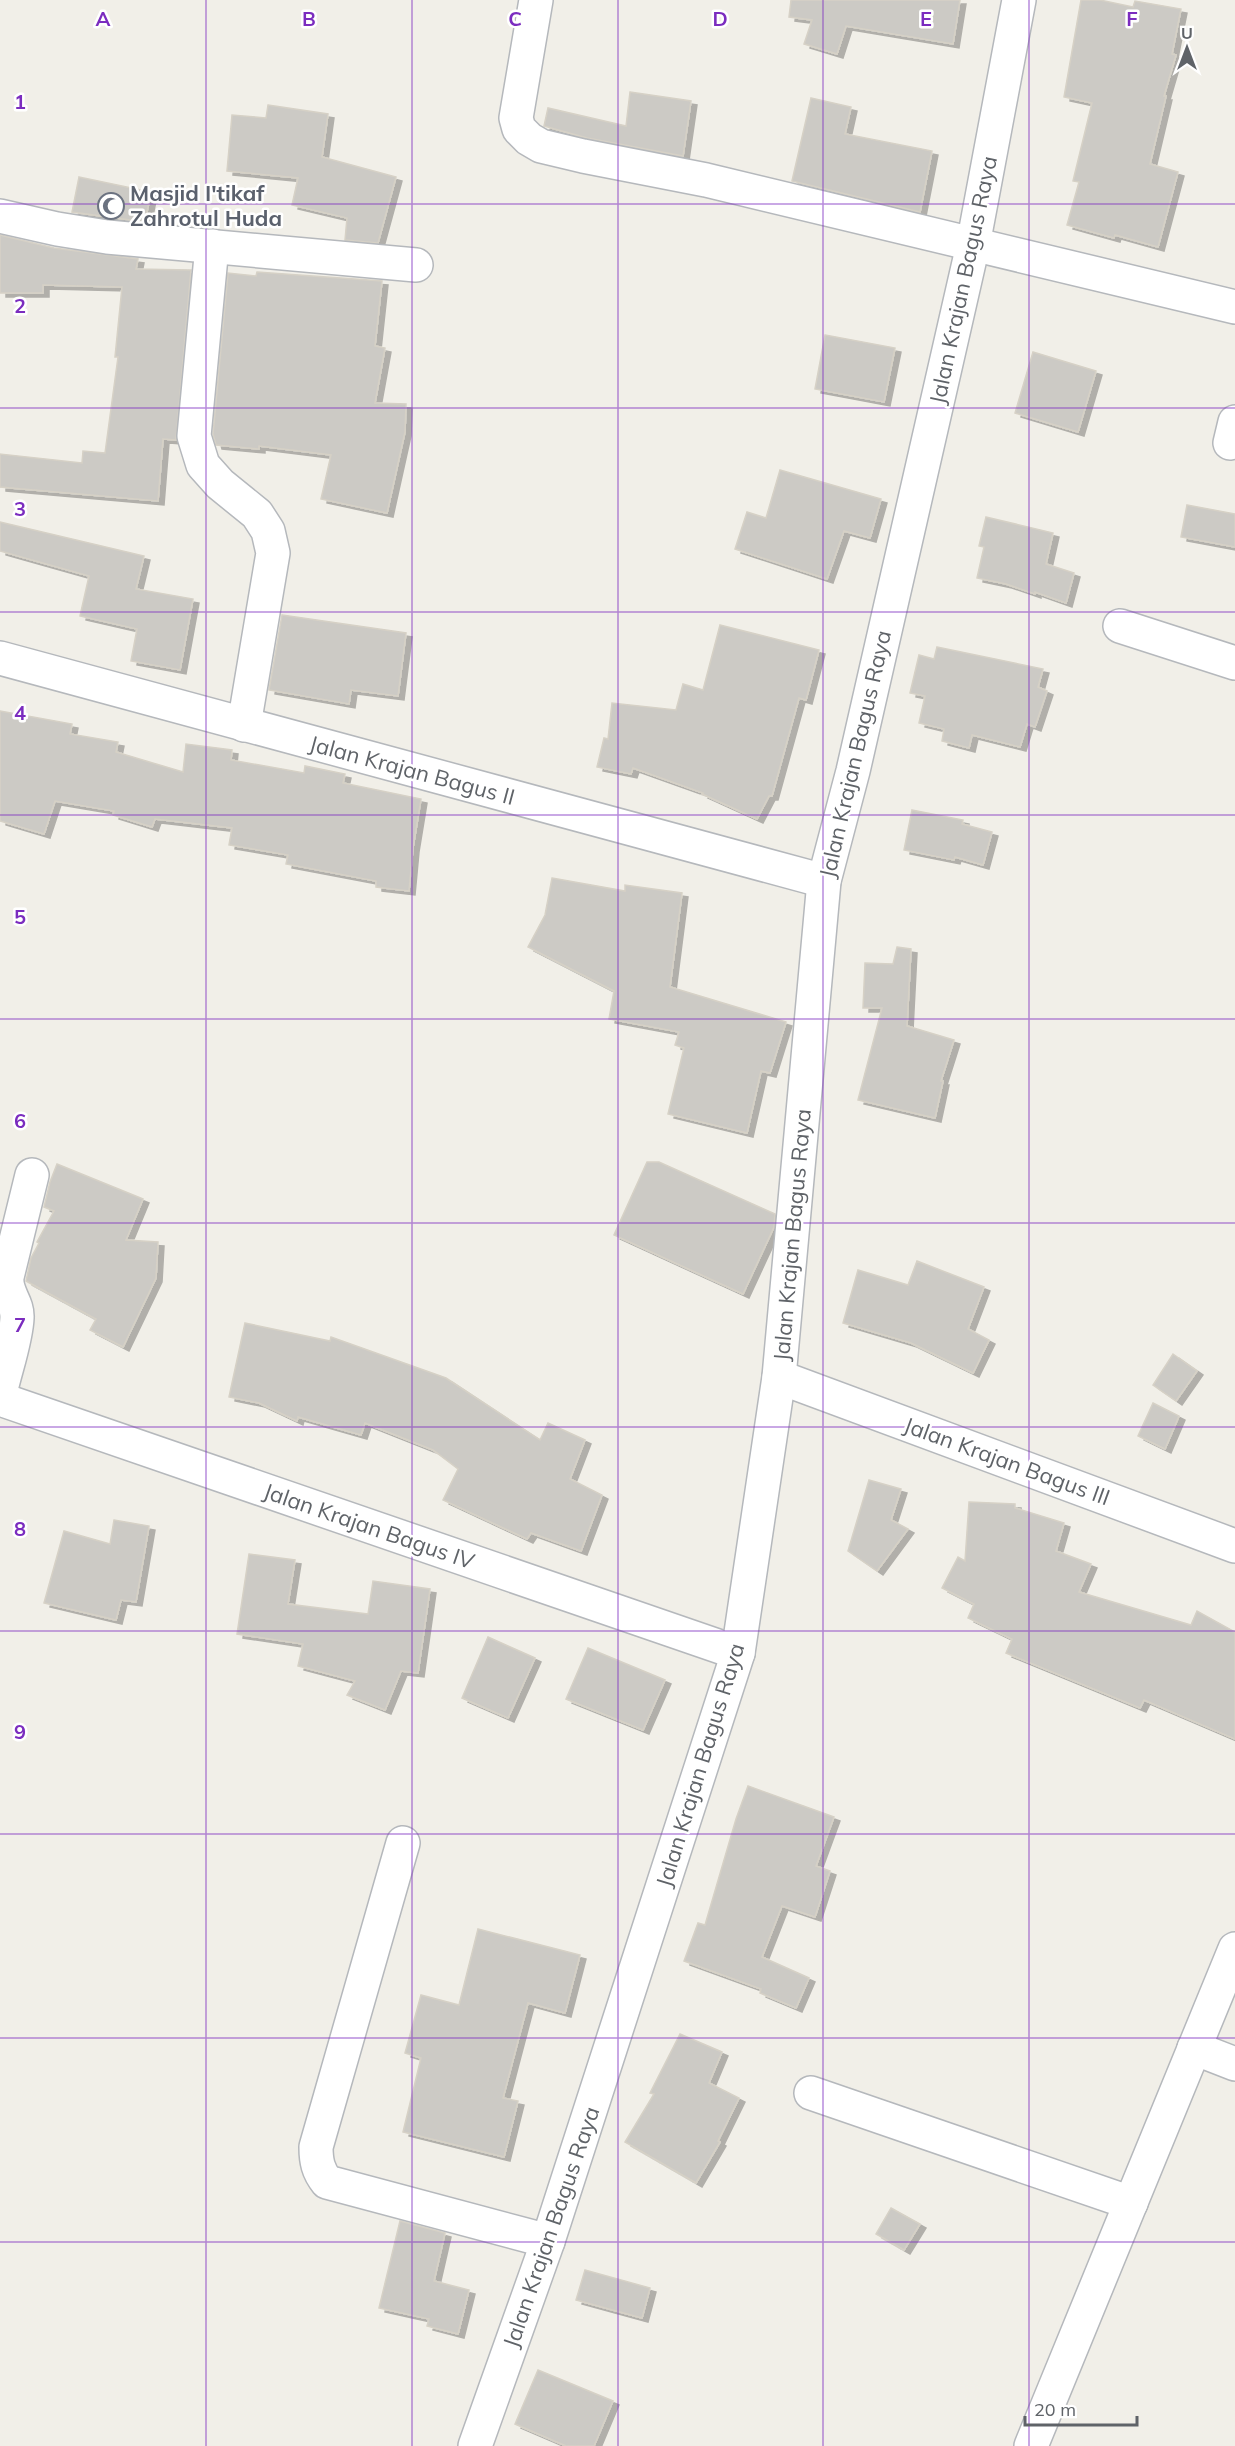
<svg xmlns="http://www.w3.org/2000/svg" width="1235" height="2446" font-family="Mulish,sans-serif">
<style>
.building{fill:#cccac5;stroke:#d6d1c6;stroke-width:1.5;filter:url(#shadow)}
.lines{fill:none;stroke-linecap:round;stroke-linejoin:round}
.minor-casing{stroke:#b5b8bc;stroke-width:36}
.minor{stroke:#fff;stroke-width:33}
.grid{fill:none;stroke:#7b2cbf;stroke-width:1.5;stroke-opacity:0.55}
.labels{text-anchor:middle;stroke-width:5;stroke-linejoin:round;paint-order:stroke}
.worship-label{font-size:22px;font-weight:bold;fill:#5b616d;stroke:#fff;text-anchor:start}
.street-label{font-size:22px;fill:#5f6368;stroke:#fff}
.grid-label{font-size:20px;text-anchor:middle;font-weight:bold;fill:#7b2cbf;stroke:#fff;stroke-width:5;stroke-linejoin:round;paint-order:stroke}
</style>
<defs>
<filter id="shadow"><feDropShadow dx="6" dy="4" stdDeviation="0" flood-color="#0004"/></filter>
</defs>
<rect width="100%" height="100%" fill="#f1efe8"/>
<!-- building -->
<g class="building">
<path d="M 791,0 L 960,0 L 953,44 L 846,26 L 837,54 L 804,44 L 812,20 L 789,17 Z"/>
<path d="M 1081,0 L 1100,0 L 1133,7 L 1135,1 L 1181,9 L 1172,54 L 1176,55 L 1164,96 L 1166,96 L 1150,164 L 1178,172 L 1158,247 L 1115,235 L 1114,238 L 1067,225 L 1079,182 L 1073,181 L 1092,103 L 1064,97 Z"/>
<path d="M 630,92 L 691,101 L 683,156 L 587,138 L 544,126 L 548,108 L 626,126 Z"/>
<path d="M 811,98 L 851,107 L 845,134 L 932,151 L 920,212 L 792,181 Z"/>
<path d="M 268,105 L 328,114 L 322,157 L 396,177 L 378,243 L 345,240 L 347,218 L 292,205 L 298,178 L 227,171 L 232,115 L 266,118 Z"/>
<path d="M 79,177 L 151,192 L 145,222 L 72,212 Z"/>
<path d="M 0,235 L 54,248 L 138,259 L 136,269 L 191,270 L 176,440 L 163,439 L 158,501 L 0,487 L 0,454 L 82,463 L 83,451 L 105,453 L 118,357 L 115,357 L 122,287 L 43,285 L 43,293 L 0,293 Z"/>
<path d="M 257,272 L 382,281 L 375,346 L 385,348 L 375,403 L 406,404 L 405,432 L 387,513 L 321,499 L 331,455 L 259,446 L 259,449 L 216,445 L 213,434 L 228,273 L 256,276 Z"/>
<path d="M 825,335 L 895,348 L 884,402 L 815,389 Z"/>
<path d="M 1033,352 L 1096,371 L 1078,432 L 1015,413 Z"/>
<path d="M 780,470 L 881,499 L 870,538 L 844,531 L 827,579 L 735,549 L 747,512 L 766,518 Z"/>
<path d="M 1187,505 L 1235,514 L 1235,547 L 1181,537 Z"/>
<path d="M 986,517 L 1053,533 L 1046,564 L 1074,573 L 1066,603 L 1035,592 L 1035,594 L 1006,584 L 977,578 L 984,547 L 979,546 Z"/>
<path d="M 0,522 L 144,556 L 136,589 L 193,599 L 180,670 L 131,661 L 137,629 L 80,616 L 89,576 L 0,551 Z"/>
<path d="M 282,615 L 406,633 L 398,696 L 351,690 L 349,704 L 269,690 Z"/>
<path d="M 720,625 L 819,650 L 806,700 L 799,698 L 772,796 L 769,796 L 757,819 L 702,794 L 703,793 L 633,768 L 631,774 L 597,767 L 604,738 L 608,739 L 612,703 L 676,710 L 683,684 L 703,690 Z"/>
<path d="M 937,647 L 1043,669 L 1038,687 L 1047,691 L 1035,727 L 1027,724 L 1020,747 L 972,735 L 969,748 L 942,741 L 944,729 L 919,723 L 925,696 L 910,693 L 919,655 L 934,659 Z"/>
<path d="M 0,711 L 72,724 L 70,734 L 118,742 L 116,752 L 183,772 L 186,744 L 232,750 L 231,760 L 304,773 L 305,766 L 345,774 L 343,783 L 421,799 L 413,848 L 409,891 L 376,887 L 376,881 L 286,864 L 288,855 L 229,845 L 232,828 L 155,819 L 152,827 L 113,815 L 114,811 L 55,801 L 44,834 L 0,821 Z"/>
<path d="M 912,810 L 963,820 L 962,824 L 992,832 L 983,865 L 955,857 L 954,860 L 904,850 Z"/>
<path d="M 552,878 L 625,891 L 625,885 L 682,893 L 670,987 L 786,1022 L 770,1073 L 761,1071 L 747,1133 L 668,1114 L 684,1048 L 675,1045 L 679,1032 L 609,1019 L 614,991 L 528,947 L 545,915 Z"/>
<path d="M 897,947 L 911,949 L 907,1026 L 954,1040 L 941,1081 L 943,1081 L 935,1118 L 858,1100 L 882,1008 L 863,1008 L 865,963 L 893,964 Z"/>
<path d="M 647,1162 L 659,1162 L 775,1214 L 774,1227 L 743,1294 L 614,1235 Z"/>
<path d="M 57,1164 L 143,1199 L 126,1240 L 158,1242 L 156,1278 L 123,1347 L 90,1330 L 96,1319 L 26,1281 L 31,1258 L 39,1243 L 37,1242 L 54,1211 L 44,1207 L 50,1182 Z"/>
<path d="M 917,1261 L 984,1287 L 968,1329 L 989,1340 L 973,1373 L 911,1343 L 843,1323 L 858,1270 L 908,1285 Z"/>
<path d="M 245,1323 L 330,1341 L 331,1337 L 446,1378 L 540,1440 L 548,1423 L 585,1440 L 570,1479 L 602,1495 L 581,1551 L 531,1533 L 527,1539 L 443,1500 L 458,1469 L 433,1450 L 365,1423 L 361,1435 L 298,1417 L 297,1421 L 259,1403 L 229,1397 Z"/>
<path d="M 1173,1354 L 1197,1371 L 1176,1401 L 1153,1385 Z"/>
<path d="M 1153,1403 L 1179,1416 L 1165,1449 L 1138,1436 Z"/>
<path d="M 869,1480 L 901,1489 L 891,1520 L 908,1529 L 877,1571 L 848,1551 Z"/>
<path d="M 969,1502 L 1015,1504 L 1015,1508 L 1064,1523 L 1056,1551 L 1091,1564 L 1079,1592 L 1191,1625 L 1197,1611 L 1235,1632 L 1235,1739 L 1144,1700 L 1140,1708 L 1006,1653 L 1012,1639 L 968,1618 L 974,1604 L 942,1588 L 958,1557 L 965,1561 Z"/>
<path d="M 114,1520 L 149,1526 L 136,1602 L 121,1600 L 116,1620 L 44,1603 L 64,1531 L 110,1544 Z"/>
<path d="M 249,1554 L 295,1560 L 288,1604 L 368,1614 L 373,1581 L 430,1589 L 418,1673 L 401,1671 L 385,1710 L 347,1695 L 355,1681 L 298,1666 L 303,1644 L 237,1634 Z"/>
<path d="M 488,1637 L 535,1658 L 508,1718 L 462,1698 Z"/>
<path d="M 588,1648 L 665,1680 L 643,1730 L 566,1699 Z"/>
<path d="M 748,1786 L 834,1817 L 816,1866 L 830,1871 L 815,1917 L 782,1906 L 762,1957 L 809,1978 L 796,2008 L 760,1993 L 761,1989 L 684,1961 L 698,1923 L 705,1925 L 736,1819 Z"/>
<path d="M 478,1929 L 580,1955 L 565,2013 L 528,2003 L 503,2098 L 518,2101 L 504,2157 L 403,2132 L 421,2058 L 405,2053 L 421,1995 L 459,2005 Z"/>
<path d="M 680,2034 L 722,2052 L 709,2083 L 739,2098 L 718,2141 L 720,2142 L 696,2183 L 625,2142 L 654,2094 L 650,2093 Z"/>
<path d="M 891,2208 L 920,2224 L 904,2250 L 876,2234 Z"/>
<path d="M 400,2221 L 445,2233 L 434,2281 L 469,2290 L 458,2334 L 427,2326 L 429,2319 L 379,2308 Z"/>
<path d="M 585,2270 L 650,2288 L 642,2318 L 576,2300 Z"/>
<path d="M 538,2370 L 613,2401 L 594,2446 L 566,2446 L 515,2424 Z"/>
</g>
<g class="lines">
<defs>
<g id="minor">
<path d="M 536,0 L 516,118 L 519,129 L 529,139 L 541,146 L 583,156 L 706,180 L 1235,307"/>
<path d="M 0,216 L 57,229 L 107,237 L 416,265"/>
<path d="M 212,246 L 194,436 L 203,465 L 220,484 L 257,514 L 268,531 L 273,553 L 244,725"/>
<path d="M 1230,443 L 1235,422"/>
<path d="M 1120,626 L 1235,663"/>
<path d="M 0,658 L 824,881"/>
<path d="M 779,1377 L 1235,1546"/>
<path d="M 0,1394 C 5,1370 16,1341 17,1318 C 18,1302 5,1293 7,1277 L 32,1175"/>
<path d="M 0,1399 L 738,1653"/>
<path d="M 403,1843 L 316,2147 C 316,2161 318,2171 327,2182 L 548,2241"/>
<path d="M 1194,2048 L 1235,2064"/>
<path d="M 811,2093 L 1131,2203"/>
<path d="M 475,2446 L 548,2241 L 738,1653 L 779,1377 L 824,881 L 853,771 L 973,245 L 1019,0"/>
<path d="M 1031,2446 L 1235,1949"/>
</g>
</defs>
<!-- minor casing -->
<use href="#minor" class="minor-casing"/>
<!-- minor -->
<use href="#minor" class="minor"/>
</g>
<!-- grid -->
<path class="grid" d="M 206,0 L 206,2446M 412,0 L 412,2446M 618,0 L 618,2446M 823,0 L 823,2446M 1029,0 L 1029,2446M 0,204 L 1235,204M 0,408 L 1235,408M 0,612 L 1235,612M 0,815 L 1235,815M 0,1019 L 1235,1019M 0,1223 L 1235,1223M 0,1427 L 1235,1427M 0,1631 L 1235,1631M 0,1834 L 1235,1834M 0,2038 L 1235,2038M 0,2242 L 1235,2242"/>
<!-- icons -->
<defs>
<symbol id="mosque-ring" viewBox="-11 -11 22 22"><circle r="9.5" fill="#fff" stroke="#6b7280" stroke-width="1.5"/><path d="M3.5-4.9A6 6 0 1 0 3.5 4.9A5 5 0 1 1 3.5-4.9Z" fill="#6b7280"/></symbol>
</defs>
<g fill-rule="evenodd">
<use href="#mosque-ring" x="96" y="191" width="30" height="30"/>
</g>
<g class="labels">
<!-- worship labels -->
<g class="worship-label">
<text x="130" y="201">Masjid I'tikaf<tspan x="130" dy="25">Zahrotul Huda</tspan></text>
</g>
<!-- street labels -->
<g class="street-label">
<text transform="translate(963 280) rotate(-78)" y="8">Jalan Krajan Bagus Raya</text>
<text transform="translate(855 754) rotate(-77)" y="8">Jalan Krajan Bagus Raya</text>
<text transform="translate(412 770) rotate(15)" y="8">Jalan Krajan Bagus II</text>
<text transform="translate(792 1235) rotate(-85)" y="8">Jalan Krajan Bagus Raya</text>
<text transform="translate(1007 1461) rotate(20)" y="8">Jalan Krajan Bagus III</text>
<text transform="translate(369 1526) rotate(19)" y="8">Jalan Krajan Bagus IV</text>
<text transform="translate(700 1765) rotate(-73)" y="8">Jalan Krajan Bagus Raya</text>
<text transform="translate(551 2227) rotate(-71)" y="8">Jalan Krajan Bagus Raya</text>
</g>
</g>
<g class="grid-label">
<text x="103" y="26">A</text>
<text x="309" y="26">B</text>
<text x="515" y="26">C</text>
<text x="720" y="26">D</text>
<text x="926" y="26">E</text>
<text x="1132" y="26">F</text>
<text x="20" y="109">1</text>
<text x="20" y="313">2</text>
<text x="20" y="516">3</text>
<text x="20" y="720">4</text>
<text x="20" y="924">5</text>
<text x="20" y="1128">6</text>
<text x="20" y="1332">7</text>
<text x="20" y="1536">8</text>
<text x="20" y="1739">9</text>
</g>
<!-- north arrow -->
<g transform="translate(1187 48)" stroke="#ffffff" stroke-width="4.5" paint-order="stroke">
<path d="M0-4.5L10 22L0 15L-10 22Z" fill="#5f6368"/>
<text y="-9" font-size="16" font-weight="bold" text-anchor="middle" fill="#5f6368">U</text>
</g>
<!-- scale -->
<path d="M1025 2416v9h112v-9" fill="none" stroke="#5f6368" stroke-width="3"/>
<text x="1034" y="2416" font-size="18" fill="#5f6368" stroke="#ffffff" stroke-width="4.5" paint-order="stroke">20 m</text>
</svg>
